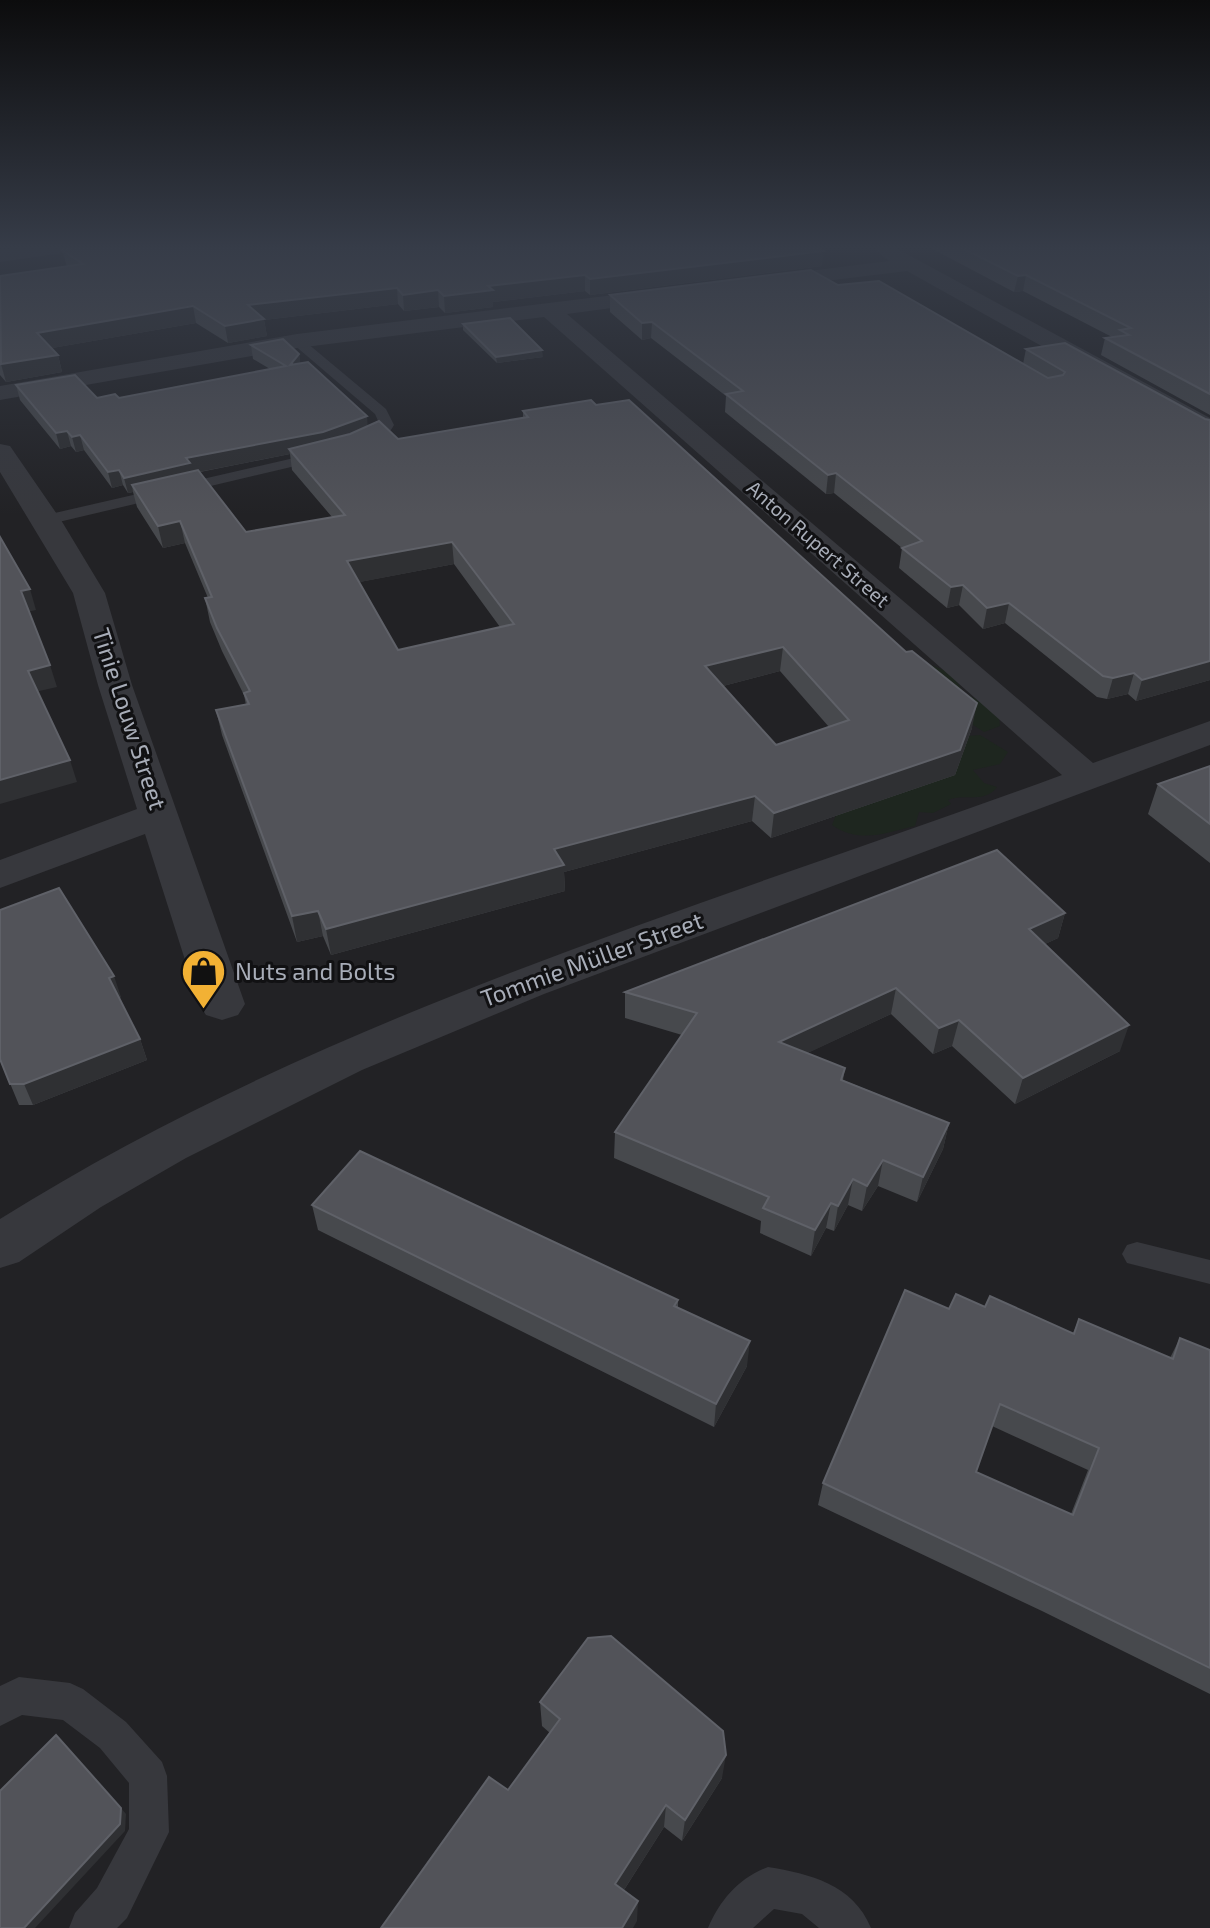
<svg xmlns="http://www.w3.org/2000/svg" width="1210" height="1928" font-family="'Exo 2',sans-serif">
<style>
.built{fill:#222225}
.green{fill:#1e261f}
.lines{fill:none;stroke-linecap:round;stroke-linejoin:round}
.service{fill:#37383d;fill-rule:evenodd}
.minor{fill:#37383d;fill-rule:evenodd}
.wall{fill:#47494d;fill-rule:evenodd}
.shaded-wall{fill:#2f3033}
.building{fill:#525359;stroke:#5f6168;stroke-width:2;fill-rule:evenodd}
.labels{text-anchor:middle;stroke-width:6;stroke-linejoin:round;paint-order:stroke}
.far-street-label{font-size:20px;fill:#a8adb8;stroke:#111113}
.street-label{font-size:24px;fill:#a8adb8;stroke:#111113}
.poi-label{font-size:24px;fill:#a8adb8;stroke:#111113;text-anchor:start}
</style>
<rect width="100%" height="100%" fill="#161618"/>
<!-- built -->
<rect class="built" x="0" y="245" width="1210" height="1683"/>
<!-- green -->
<g class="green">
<path d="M 911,657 L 951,673 L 964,693 L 982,702 L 999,717 L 1000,726 L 984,732 L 894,674 Z"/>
<path d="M 980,735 L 1008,752 L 1000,764 L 973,770 L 984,783 L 997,787 C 985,804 964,793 948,800 L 951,804 L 933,813 L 919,812 L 915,826 C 885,833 859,844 832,825 L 840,805 L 968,736 Z"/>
</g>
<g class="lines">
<!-- service -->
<g class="service">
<path d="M 293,338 L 301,338 L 386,409 L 394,425 C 386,439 372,450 355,448 L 355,442 L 376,432 L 380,425 L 375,414 L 293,344 Z"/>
<path d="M 320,452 L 327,456 L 325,459 L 46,525 L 38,520 L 46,515 Z"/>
<path d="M 1137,1242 L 1210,1260 L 1210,1284 L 1127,1263 L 1122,1254 L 1127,1245 Z"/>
<path d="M 19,1677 L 70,1683 L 83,1689 L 126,1722 L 162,1762 L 167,1776 L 169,1832 L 127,1918 L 117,1928 L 69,1928 L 75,1913 L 97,1888 L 129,1829 L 129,1783 L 100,1748 L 63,1720 L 22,1715 L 0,1726 L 0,1686 Z"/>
<path d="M 768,1867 C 810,1874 853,1884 871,1928 L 819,1928 L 802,1914 L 774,1909 L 753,1928 L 708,1928 C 720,1900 739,1878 768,1867 Z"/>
</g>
<!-- minor -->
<g class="minor">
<path d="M 36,245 L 87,245 L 77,251 L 0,262 L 0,250 Z"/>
<path d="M 881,245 L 892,246 L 1210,418 L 1210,437 L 1201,435 L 907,271 L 759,289 L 748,283 L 759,277 L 889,261 L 875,250 Z"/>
<path d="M 671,288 L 679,289 L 682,294 L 679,299 L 567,314 L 1093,763 L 1210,721 L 1210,745 L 544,994 L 362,1070 L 186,1158 L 101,1207 L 19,1262 L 0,1268 L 0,1219 C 327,1014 702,907 1062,775 L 544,317 L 297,348 L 0,400 L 0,386 L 297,334 Z"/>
<path d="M 0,444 L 10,446 L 61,520 L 105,593 L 132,685 L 245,1004 L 238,1015 L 222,1020 L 206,1015 L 199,1004 L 145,834 L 0,888 L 0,860 L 137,809 L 98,685 L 73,593 L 0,472 Z"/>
</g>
</g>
<!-- wall -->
<g class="wall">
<path d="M 925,245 L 1210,245 L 1210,415 L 1101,355 L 1105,338 L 1112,337 L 1023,291 L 1014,292 Z"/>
<path d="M 821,249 L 822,266 L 590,295 L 585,291 L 493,302 L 493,307 L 445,313 L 439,307 L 404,311 L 398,304 L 264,320 L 267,336 L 228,343 L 196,323 L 52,348 L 58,355 L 62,372 L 6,382 L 0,375 L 0,276 L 67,267 L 62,250 Z"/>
<path d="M 838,285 L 1023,364 L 1026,349 L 1205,419 L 1210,420 L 1210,680 L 1136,701 L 1128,694 L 1107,699 L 1097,697 L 1005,623 L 983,629 L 959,605 L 947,608 L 899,568 L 902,548 L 834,493 L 826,494 L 725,412 L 726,396 L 651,338 L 642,340 L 610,312 L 610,295 Z"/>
<path d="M 463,324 L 543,357 L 497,363 L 463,330 Z"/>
<path d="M 251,345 L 299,354 L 300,363 L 368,426 L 398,439 L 523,418 L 523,411 L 972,728 L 955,775 L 771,838 L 752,821 L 564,872 L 565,891 L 331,955 L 323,936 L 297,942 L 222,735 L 216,710 L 246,705 L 244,695 L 222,651 L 210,622 L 205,598 L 208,598 L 185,543 L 163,548 L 137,507 L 133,492 L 128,493 L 123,485 L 112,488 L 84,450 L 76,452 L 71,446 L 60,449 L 20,400 L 16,385 L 97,398 L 119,398 L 270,369 L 253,359 ZM 290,454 L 292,470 L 332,517 L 246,532 L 200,472 ZM 454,564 L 500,627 L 398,650 L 359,582 ZM 780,671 L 829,727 L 776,745 L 723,686 Z"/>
<path d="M 1210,766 L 1210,863 L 1148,814 L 1158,784 Z"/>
<path d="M 0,910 L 121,997 L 119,998 L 140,1039 L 147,1060 L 33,1105 L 19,1105 L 0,1059 Z"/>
<path d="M 1065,913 L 1058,938 L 1045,944 L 1120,1051 L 1015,1104 L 952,1046 L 933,1054 L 891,1014 L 807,1053 L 845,1068 L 843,1080 L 949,1123 L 943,1149 L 917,1202 L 878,1186 L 862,1211 L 848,1205 L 834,1231 L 826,1228 L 811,1256 L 760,1233 L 761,1221 L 614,1158 L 615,1132 L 682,1035 L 625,1018 L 625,992 Z"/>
<path d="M 312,1205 L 678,1300 L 678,1307 L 747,1366 L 714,1427 L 318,1230 Z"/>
<path d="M 949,1309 L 1073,1333 L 1079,1319 L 1170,1358 L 1180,1338 L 1210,1350 L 1210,1694 L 1042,1611 L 818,1505 L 823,1483 ZM 992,1426 L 1088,1470 L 1071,1514 L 976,1472 Z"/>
<path d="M 540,1702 L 722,1778 L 682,1841 L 664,1827 L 624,1890 L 637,1921 L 508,1790 L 550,1733 L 542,1726 Z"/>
</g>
<!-- shaded-wall -->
<g class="shaded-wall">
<path d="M 798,245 L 850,245 L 798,252 Z"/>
<path d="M 824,251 L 822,266 L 590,295 L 590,279 Z"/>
<path d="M 585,275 L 585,291 L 493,302 L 493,307 L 445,313 L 444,296 L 488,286 Z"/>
<path d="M 1026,275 L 1023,291 L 1014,292 L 1018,276 Z"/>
<path d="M 397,288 L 398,304 L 264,320 L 267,336 L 228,343 L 225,326 L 248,305 Z"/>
<path d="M 438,290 L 439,307 L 404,311 L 403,295 Z"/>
<path d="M 193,306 L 196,323 L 41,350 L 37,333 Z"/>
<path d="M 652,322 L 651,338 L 642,340 L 642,323 Z"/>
<path d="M 542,350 L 543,357 L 497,363 L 496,357 Z"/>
<path d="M 299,354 L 301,368 L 290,365 Z"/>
<path d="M 58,355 L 62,372 L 6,382 L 1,364 Z"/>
<path d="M 367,416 L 368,431 L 289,449 L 290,454 L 132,485 L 133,492 L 128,493 L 124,478 L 186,458 Z"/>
<path d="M 67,431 L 71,446 L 60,449 L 56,433 Z"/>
<path d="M 80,435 L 84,450 L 76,452 L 72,437 Z"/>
<path d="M 119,470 L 123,485 L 112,488 L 108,472 Z"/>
<path d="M 836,473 L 834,493 L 826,494 L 828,475 Z"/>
<path d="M 180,521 L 185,543 L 163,548 L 158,526 Z"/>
<path d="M 452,542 L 454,564 L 350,584 L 347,561 Z"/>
<path d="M 963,585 L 959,605 L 947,608 L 951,587 Z"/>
<path d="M 30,589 L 36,610 L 27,612 L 21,591 Z"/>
<path d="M 1009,603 L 1005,623 L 983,629 L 987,608 Z"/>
<path d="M 783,647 L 780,671 L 704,691 L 705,666 Z"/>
<path d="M 1210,661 L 1210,680 L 1136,701 L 1142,680 Z"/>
<path d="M 50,665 L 57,687 L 35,692 L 28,671 Z"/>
<path d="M 1134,673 L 1128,694 L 1107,699 L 1113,678 Z"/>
<path d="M 977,703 L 972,728 L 955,775 L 771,838 L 774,813 Z"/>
<path d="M 70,760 L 77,782 L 0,804 L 0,780 Z"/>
<path d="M 755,796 L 752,821 L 564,872 L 565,891 L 331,955 L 326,929 L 554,849 Z"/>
<path d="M 318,911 L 323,936 L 297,942 L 292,916 Z"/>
<path d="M 1065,913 L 1058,938 L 1022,955 L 1029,929 Z"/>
<path d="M 114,976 L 121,997 L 116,999 L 109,978 Z"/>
<path d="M 896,988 L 891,1014 L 776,1068 L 779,1042 Z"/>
<path d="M 959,1020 L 952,1046 L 933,1054 L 939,1028 Z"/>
<path d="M 1129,1025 L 1120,1051 L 1015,1104 L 1023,1078 Z"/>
<path d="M 140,1039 L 147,1060 L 33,1105 L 24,1084 Z"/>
<path d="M 949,1123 L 943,1149 L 917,1202 L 923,1177 Z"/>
<path d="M 883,1160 L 878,1186 L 862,1211 L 867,1186 Z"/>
<path d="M 853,1179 L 848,1205 L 834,1231 L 838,1206 Z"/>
<path d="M 831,1203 L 826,1228 L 811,1256 L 815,1230 Z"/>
<path d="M 750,1341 L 747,1366 L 714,1427 L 716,1404 Z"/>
<path d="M 726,1755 L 722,1778 L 682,1841 L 685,1820 Z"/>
<path d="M 666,1805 L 664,1827 L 615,1904 L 615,1884 Z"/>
<path d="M 121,1808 L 126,1814 L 125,1831 L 35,1928 L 24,1928 Z"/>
<path d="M 638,1901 L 637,1921 L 633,1928 L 622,1928 Z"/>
</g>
<!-- building -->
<g class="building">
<path d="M 92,245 L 813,245 L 824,251 L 590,279 L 585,275 L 488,286 L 493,290 L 444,296 L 438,290 L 403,295 L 397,288 L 248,305 L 264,319 L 225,326 L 193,306 L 37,333 L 58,355 L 1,364 L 0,276 L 83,264 L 62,250 Z"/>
<path d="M 956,245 L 1210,245 L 1210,394 L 1105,338 L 1129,335 L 1120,330 L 1131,328 L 1026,275 L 1018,276 Z"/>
<path d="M 811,270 L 838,285 L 879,281 L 1048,378 L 1063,375 L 1065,372 L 1026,349 L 1065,343 L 1205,419 L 1210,420 L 1210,661 L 1142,680 L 1134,673 L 1113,678 L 1103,676 L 1009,603 L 987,608 L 963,585 L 951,587 L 902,548 L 922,541 L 836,473 L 828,475 L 726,394 L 743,391 L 652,322 L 642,323 L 610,295 Z"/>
<path d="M 510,318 L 542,350 L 496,357 L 463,324 Z"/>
<path d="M 283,339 L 299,354 L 290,365 L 308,362 L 367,416 L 323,432 L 186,458 L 190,463 L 124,478 L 119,470 L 108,472 L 80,435 L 72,437 L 67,431 L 56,433 L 16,385 L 75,375 L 97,398 L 115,394 L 119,398 L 286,366 L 251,345 Z"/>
<path d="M 591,400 L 596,405 L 629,400 L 906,652 L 912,651 L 977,703 L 960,750 L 774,813 L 755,796 L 554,849 L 564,865 L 326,929 L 318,911 L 292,916 L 216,710 L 249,704 L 244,693 L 250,691 L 217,628 L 205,598 L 212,597 L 180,521 L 158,526 L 132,485 L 198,470 L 246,532 L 345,515 L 289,449 L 350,434 L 379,421 L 398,439 L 528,417 L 523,411 ZM 452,542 L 514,624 L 398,650 L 347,561 ZM 783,647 L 849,720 L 776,745 L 705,666 Z"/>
<path d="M 0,537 L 30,589 L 21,591 L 50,665 L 28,671 L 70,760 L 0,780 Z"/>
<path d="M 1210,766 L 1210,824 L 1158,784 Z"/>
<path d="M 997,850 L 1065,913 L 1029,929 L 1129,1025 L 1023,1078 L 959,1020 L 939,1028 L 896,988 L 779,1042 L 845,1068 L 841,1080 L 949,1123 L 923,1177 L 883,1160 L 867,1186 L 853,1179 L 838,1206 L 831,1203 L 815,1230 L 763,1208 L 769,1197 L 615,1132 L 697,1013 L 625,992 Z"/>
<path d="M 59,888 L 114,976 L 109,978 L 140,1039 L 24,1084 L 10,1084 L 0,1059 L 0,910 Z"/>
<path d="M 360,1151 L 678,1300 L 674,1306 L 750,1341 L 716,1404 L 312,1205 Z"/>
<path d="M 905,1290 L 949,1309 L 956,1294 L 985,1307 L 990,1296 L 1074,1334 L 1079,1319 L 1173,1359 L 1180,1338 L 1210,1350 L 1210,1668 L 1052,1591 L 823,1483 ZM 1000,1404 L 1099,1448 L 1073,1515 L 976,1472 Z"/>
<path d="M 611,1636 L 723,1731 L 726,1755 L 685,1820 L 666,1805 L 615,1884 L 638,1901 L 622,1928 L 381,1928 L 489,1777 L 508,1790 L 560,1719 L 540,1702 L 588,1638 Z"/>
<path d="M 56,1735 L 121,1808 L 120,1824 L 24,1928 L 0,1928 L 0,1791 Z"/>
</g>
<!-- sky -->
<linearGradient id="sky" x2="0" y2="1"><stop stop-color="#0c0c0d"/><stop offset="0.48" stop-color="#363c48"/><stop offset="1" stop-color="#363c48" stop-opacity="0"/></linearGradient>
<rect width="1210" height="515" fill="url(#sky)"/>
<!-- icons -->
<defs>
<symbol id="shop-pin" viewBox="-11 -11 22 30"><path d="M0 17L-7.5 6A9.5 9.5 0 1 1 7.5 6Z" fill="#f2b134" stroke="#111113"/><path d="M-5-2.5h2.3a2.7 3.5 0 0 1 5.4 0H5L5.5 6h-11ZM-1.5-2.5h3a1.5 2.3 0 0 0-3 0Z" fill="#111"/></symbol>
</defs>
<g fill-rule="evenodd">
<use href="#shop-pin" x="178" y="946" width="51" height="69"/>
</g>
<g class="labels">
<!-- far-street labels -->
<g class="far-street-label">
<text transform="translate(818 544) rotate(41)" y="7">Anton Rupert Street</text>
</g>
<!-- street labels -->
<g class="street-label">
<text transform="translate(129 719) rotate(72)" y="8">Tinie Louw Street</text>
<text transform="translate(592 960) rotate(-20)" y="8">Tommie Müller Street</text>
</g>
<!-- poi labels -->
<g class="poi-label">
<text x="235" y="980">Nuts and Bolts</text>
</g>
</g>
</svg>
